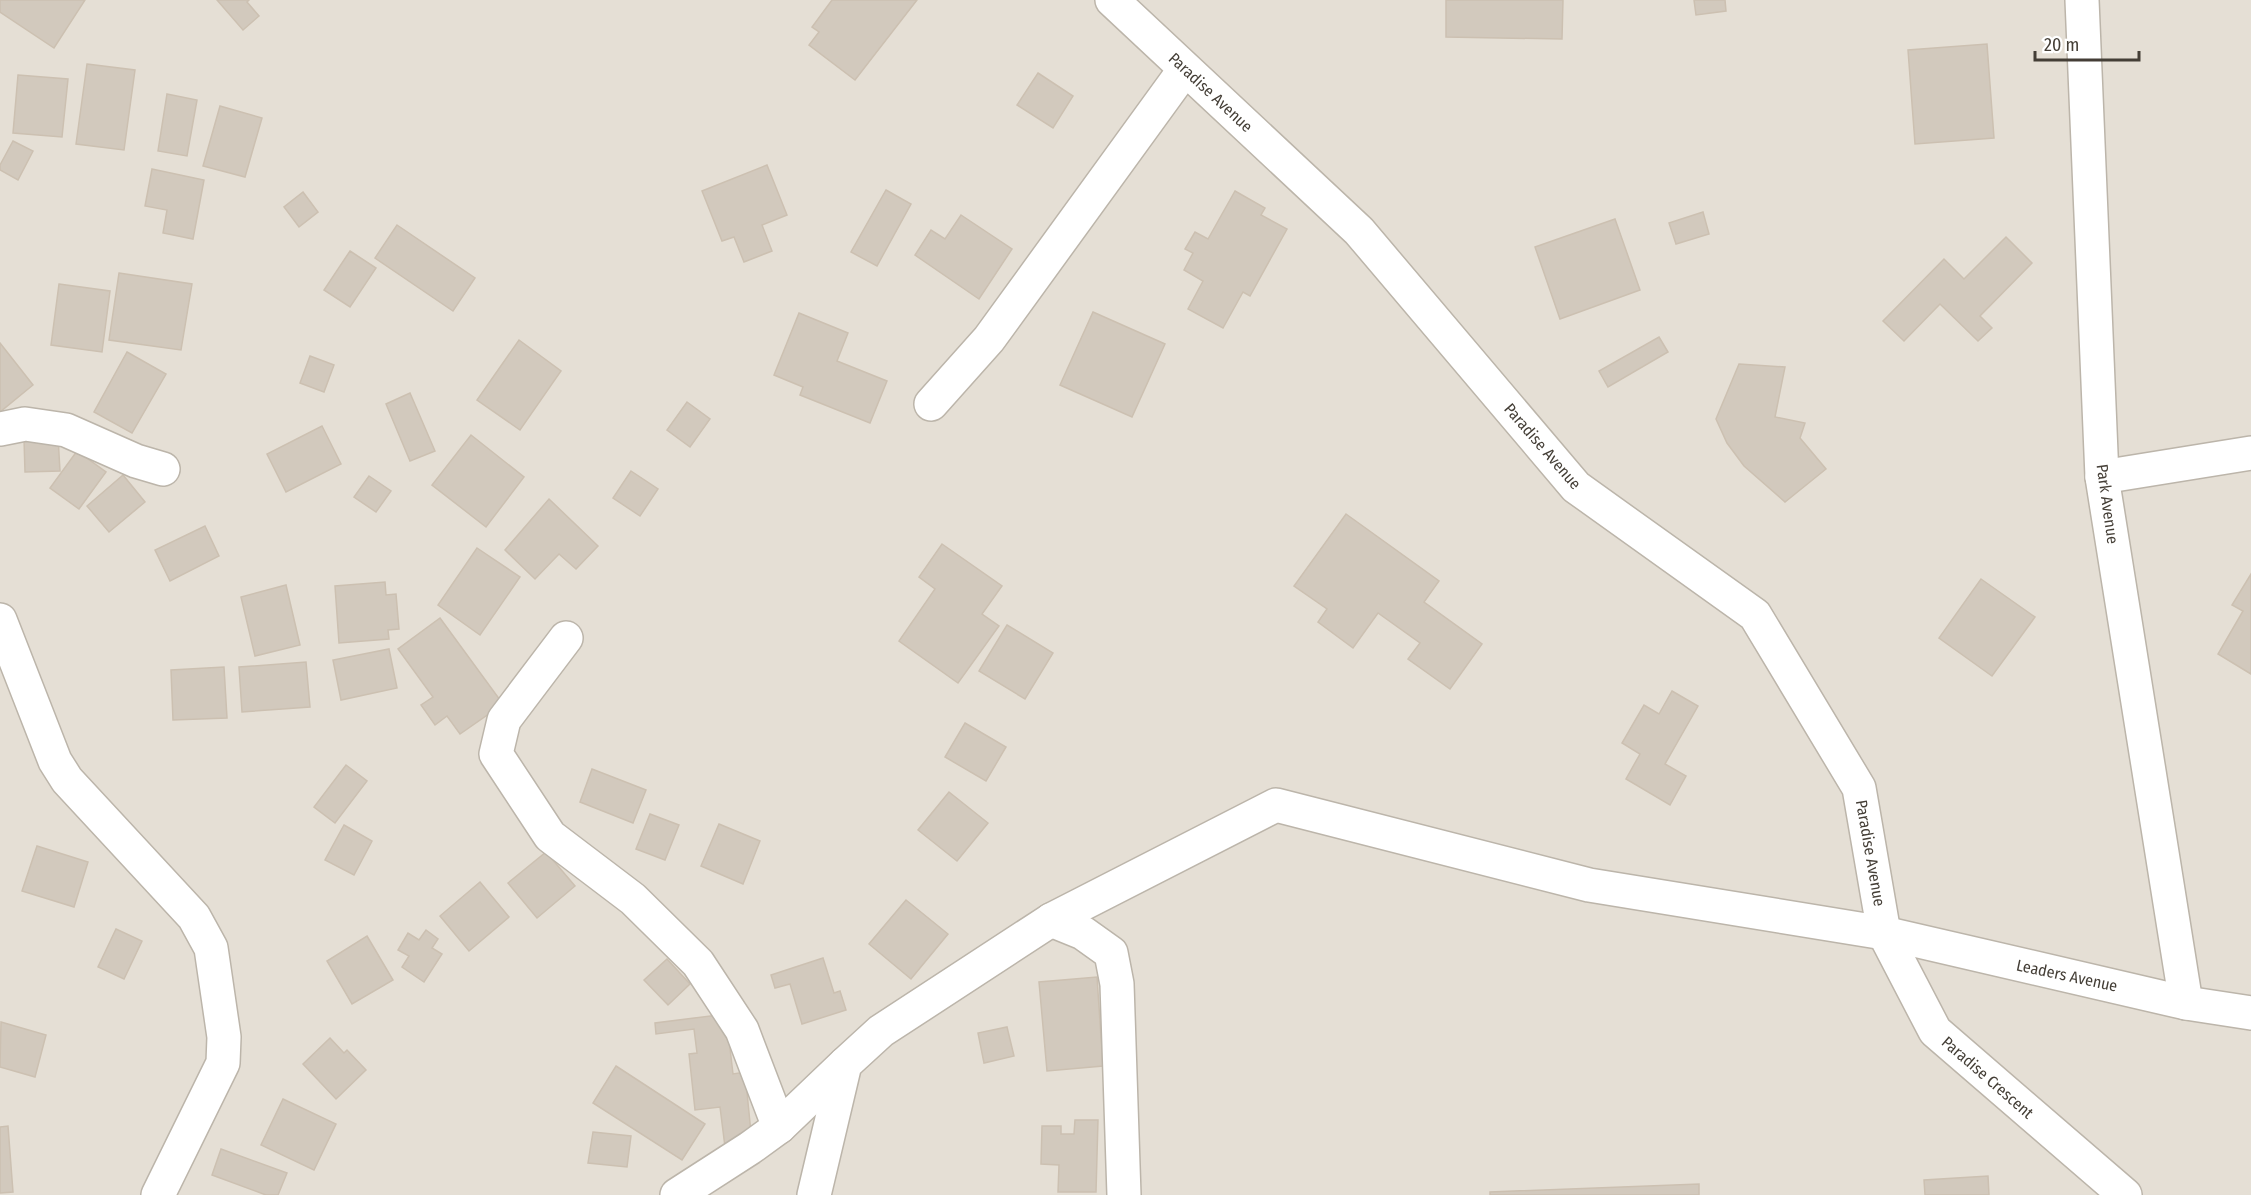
<svg xmlns="http://www.w3.org/2000/svg" width="2251" height="1195" font-family="'Fira Sans Condensed',sans-serif">
<style>
.residential{fill:#e5dfd5}
.building{fill:#d2c9bd;stroke:#ccc0b1;stroke-width:1.5}
.lines{fill:none;stroke-linecap:round;stroke-linejoin:round}
.minor-casing{stroke:#bcb5aa;stroke-width:36}
.minor{stroke:#fff;stroke-width:33}
.labels{text-anchor:middle;stroke-width:5;stroke-linejoin:round;paint-order:stroke}
.street-label{font-size:16px;fill:#443e36;stroke:#fff}
</style>
<rect width="100%" height="100%" fill="#f2eee7"/>
<!-- residential -->
<rect class="residential" x="0" y="0" width="2251" height="1195"/>
<!-- building -->
<g class="building">
<path d="M 0,0 L 85,0 L 54,48 L 0,12 Z"/>
<path d="M 217,0 L 249,0 L 247,2 L 259,16 L 243,30 Z"/>
<path d="M 832,0 L 917,0 L 855,80 L 809,45 L 819,32 L 812,27 Z"/>
<path d="M 1446,0 L 1563,0 L 1562,39 L 1446,37 Z"/>
<path d="M 1694,0 L 1725,0 L 1726,11 L 1696,15 Z"/>
<path d="M 1987,44 L 1994,138 L 1915,144 L 1908,50 Z"/>
<path d="M 87,64 L 135,70 L 124,150 L 76,144 Z"/>
<path d="M 1038,73 L 1073,96 L 1053,128 L 1017,105 Z"/>
<path d="M 18,75 L 68,79 L 62,137 L 13,133 Z"/>
<path d="M 167,94 L 197,100 L 187,156 L 158,151 Z"/>
<path d="M 220,106 L 262,118 L 245,177 L 203,166 Z"/>
<path d="M 13,141 L 33,151 L 18,180 L 0,170 L 0,165 Z"/>
<path d="M 767,165 L 787,215 L 762,225 L 772,251 L 744,262 L 734,237 L 722,241 L 702,191 Z"/>
<path d="M 152,169 L 204,180 L 193,239 L 163,233 L 167,210 L 145,206 Z"/>
<path d="M 886,190 L 911,204 L 877,266 L 851,252 Z"/>
<path d="M 1235,191 L 1265,208 L 1261,215 L 1287,229 L 1250,296 L 1243,292 L 1223,328 L 1188,309 L 1203,281 L 1184,270 L 1193,253 L 1185,249 L 1195,232 L 1208,239 Z"/>
<path d="M 303,192 L 318,212 L 299,227 L 284,207 Z"/>
<path d="M 1703,212 L 1709,234 L 1676,244 L 1669,223 Z"/>
<path d="M 961,215 L 1012,249 L 979,299 L 915,255 L 931,230 L 945,239 Z"/>
<path d="M 1615,219 L 1640,290 L 1560,319 L 1535,247 Z"/>
<path d="M 397,225 L 475,278 L 453,311 L 375,258 Z"/>
<path d="M 2006,237 L 2032,263 L 1980,316 L 1992,328 L 1978,341 L 1940,304 L 1904,341 L 1883,321 L 1944,259 L 1964,279 Z"/>
<path d="M 350,251 L 376,268 L 350,307 L 324,290 Z"/>
<path d="M 119,273 L 192,284 L 181,350 L 109,340 Z"/>
<path d="M 59,284 L 110,291 L 102,352 L 51,345 Z"/>
<path d="M 1093,312 L 1165,344 L 1132,417 L 1060,385 Z"/>
<path d="M 799,313 L 848,333 L 837,361 L 887,381 L 870,423 L 800,395 L 803,387 L 774,375 Z"/>
<path d="M 1659,337 L 1668,352 L 1608,387 L 1599,371 Z"/>
<path d="M 519,340 L 561,371 L 520,430 L 477,400 Z"/>
<path d="M 0,343 L 33,385 L 0,412 Z"/>
<path d="M 127,352 L 166,374 L 132,433 L 94,412 Z"/>
<path d="M 310,356 L 334,365 L 324,392 L 300,383 Z"/>
<path d="M 1739,364 L 1785,367 L 1775,417 L 1805,423 L 1800,438 L 1826,469 L 1785,502 L 1744,466 L 1727,443 L 1716,419 Z"/>
<path d="M 410,393 L 435,451 L 410,461 L 386,404 Z"/>
<path d="M 687,402 L 710,419 L 690,447 L 667,430 Z"/>
<path d="M 322,426 L 341,464 L 286,492 L 267,454 Z"/>
<path d="M 471,435 L 524,477 L 486,527 L 432,485 Z"/>
<path d="M 58,437 L 60,471 L 25,472 L 24,439 Z"/>
<path d="M 77,451 L 106,472 L 79,509 L 50,488 Z"/>
<path d="M 631,471 L 658,489 L 640,516 L 613,498 Z"/>
<path d="M 123,475 L 145,502 L 109,532 L 87,506 Z"/>
<path d="M 369,476 L 391,491 L 376,512 L 354,497 Z"/>
<path d="M 549,499 L 598,546 L 576,569 L 559,554 L 535,579 L 505,550 Z"/>
<path d="M 1346,514 L 1439,581 L 1424,602 L 1482,644 L 1450,689 L 1408,659 L 1420,643 L 1378,613 L 1353,648 L 1318,622 L 1327,609 L 1294,586 Z"/>
<path d="M 205,526 L 219,556 L 170,581 L 155,550 Z"/>
<path d="M 942,544 L 1002,586 L 982,614 L 999,626 L 958,683 L 899,641 L 935,589 L 919,577 Z"/>
<path d="M 477,548 L 520,577 L 480,635 L 438,605 Z"/>
<path d="M 2251,574 L 2251,674 L 2218,654 L 2243,611 L 2232,605 Z"/>
<path d="M 1981,579 L 2035,617 L 1992,676 L 1939,638 Z"/>
<path d="M 385,582 L 386,595 L 396,594 L 399,629 L 388,630 L 389,639 L 339,643 L 335,586 Z"/>
<path d="M 286,585 L 300,645 L 255,656 L 241,597 Z"/>
<path d="M 440,618 L 503,704 L 460,734 L 447,716 L 435,725 L 421,705 L 433,697 L 398,649 Z"/>
<path d="M 1007,625 L 1053,653 L 1025,699 L 979,671 Z"/>
<path d="M 389,649 L 397,688 L 341,700 L 333,660 Z"/>
<path d="M 306,662 L 310,707 L 242,712 L 239,667 Z"/>
<path d="M 224,667 L 227,718 L 173,720 L 171,670 Z"/>
<path d="M 1672,691 L 1698,706 L 1665,764 L 1686,776 L 1670,805 L 1626,779 L 1640,754 L 1622,743 L 1644,705 L 1659,714 Z"/>
<path d="M 965,723 L 1006,747 L 986,781 L 945,757 Z"/>
<path d="M 346,765 L 367,781 L 335,823 L 314,807 Z"/>
<path d="M 592,769 L 646,790 L 633,823 L 580,802 Z"/>
<path d="M 949,792 L 988,823 L 957,861 L 918,830 Z"/>
<path d="M 650,814 L 679,825 L 665,860 L 636,849 Z"/>
<path d="M 719,824 L 760,841 L 743,884 L 701,866 Z"/>
<path d="M 344,825 L 372,841 L 354,875 L 325,860 Z"/>
<path d="M 37,846 L 88,862 L 74,907 L 22,891 Z"/>
<path d="M 546,852 L 575,886 L 537,918 L 508,883 Z"/>
<path d="M 480,882 L 509,917 L 469,951 L 440,916 Z"/>
<path d="M 906,900 L 948,934 L 911,979 L 869,944 Z"/>
<path d="M 116,929 L 142,941 L 124,979 L 98,967 Z"/>
<path d="M 426,930 L 438,939 L 432,948 L 442,954 L 424,982 L 402,967 L 409,956 L 398,950 L 408,933 L 419,940 Z"/>
<path d="M 367,936 L 393,980 L 352,1004 L 327,961 Z"/>
<path d="M 823,958 L 834,993 L 840,991 L 846,1010 L 802,1024 L 790,984 L 775,988 L 771,975 Z"/>
<path d="M 667,959 L 690,984 L 668,1005 L 644,980 Z"/>
<path d="M 1097,977 L 1103,1066 L 1047,1071 L 1039,982 Z"/>
<path d="M 726,1014 L 733,1074 L 745,1072 L 752,1143 L 725,1147 L 720,1107 L 695,1110 L 689,1054 L 697,1053 L 694,1029 L 656,1034 L 655,1023 Z"/>
<path d="M 1,1022 L 46,1035 L 35,1077 L 0,1067 Z"/>
<path d="M 1007,1027 L 1014,1056 L 984,1063 L 978,1033 Z"/>
<path d="M 330,1038 L 344,1053 L 347,1050 L 366,1070 L 336,1099 L 303,1064 Z"/>
<path d="M 616,1066 L 705,1124 L 682,1160 L 593,1103 Z"/>
<path d="M 283,1099 L 336,1124 L 314,1170 L 261,1145 Z"/>
<path d="M 1075,1120 L 1098,1120 L 1096,1192 L 1058,1192 L 1059,1165 L 1041,1164 L 1042,1126 L 1061,1126 L 1061,1134 L 1074,1134 Z"/>
<path d="M 8,1126 L 13,1192 L 0,1193 L 0,1127 Z"/>
<path d="M 593,1132 L 631,1136 L 627,1167 L 588,1163 Z"/>
<path d="M 221,1149 L 287,1173 L 278,1195 L 266,1195 L 212,1175 Z"/>
<path d="M 1988,1176 L 1989,1195 L 1925,1195 L 1924,1180 Z"/>
<path d="M 1699,1184 L 1699,1195 L 1490,1195 L 1490,1192 Z"/>
</g>
<g class="lines">
<defs>
<g id="minor">
<path d="M 1112,0 L 1359,231 L 1576,487 L 1755,615 L 1859,788 L 1884,933 L 1935,1031 L 2125,1195"/>
<path d="M 2082,0 L 2102,477 L 2186,1003"/>
<path d="M 931,404 L 989,339 L 1185,69"/>
<path d="M 0,429 L 25,424 L 66,430 L 136,461 L 163,469"/>
<path d="M 2102,477 L 2251,453"/>
<path d="M 0,620 L 55,761 L 67,780 L 194,917 L 211,948 L 224,1037 L 223,1063 L 158,1195"/>
<path d="M 566,638 L 504,720 L 496,754 L 550,836 L 633,899 L 698,963 L 742,1030 L 779,1127"/>
<path d="M 1051,920 L 1083,933 L 1111,953 L 1117,984 L 1124,1195"/>
<path d="M 677,1195 L 750,1148 L 779,1127 L 845,1064"/>
<path d="M 814,1195 L 845,1064 L 881,1031 L 1051,920 L 1276,805 L 1589,885 L 1884,933 L 2186,1003 L 2251,1013"/>
</g>
</defs>
<!-- minor casing -->
<use href="#minor" class="minor-casing"/>
<!-- minor -->
<use href="#minor" class="minor"/>
</g>
<g class="labels">
<!-- street labels -->
<g class="street-label">
<text transform="translate(1211 92) rotate(43)" y="6">Paradise Avenue</text>
<text transform="translate(1543 446) rotate(49)" y="6">Paradise Avenue</text>
<text transform="translate(2108 504) rotate(82)" y="6">Park Avenue</text>
<text transform="translate(1871 853) rotate(80)" y="6">Paradise Avenue</text>
<text transform="translate(2067 975) rotate(12)" y="6">Leaders Avenue</text>
<text transform="translate(1988 1077) rotate(41)" y="6">Paradise Crescent</text>
</g>
</g>
<!-- scale -->
<path d="M2035 51v9h104v-9" fill="none" stroke="#443e36" stroke-width="3"/>
<text x="2044" y="51" font-size="18" fill="#443e36" stroke="#ffffff" stroke-width="4.5" paint-order="stroke">20 m</text>
</svg>
